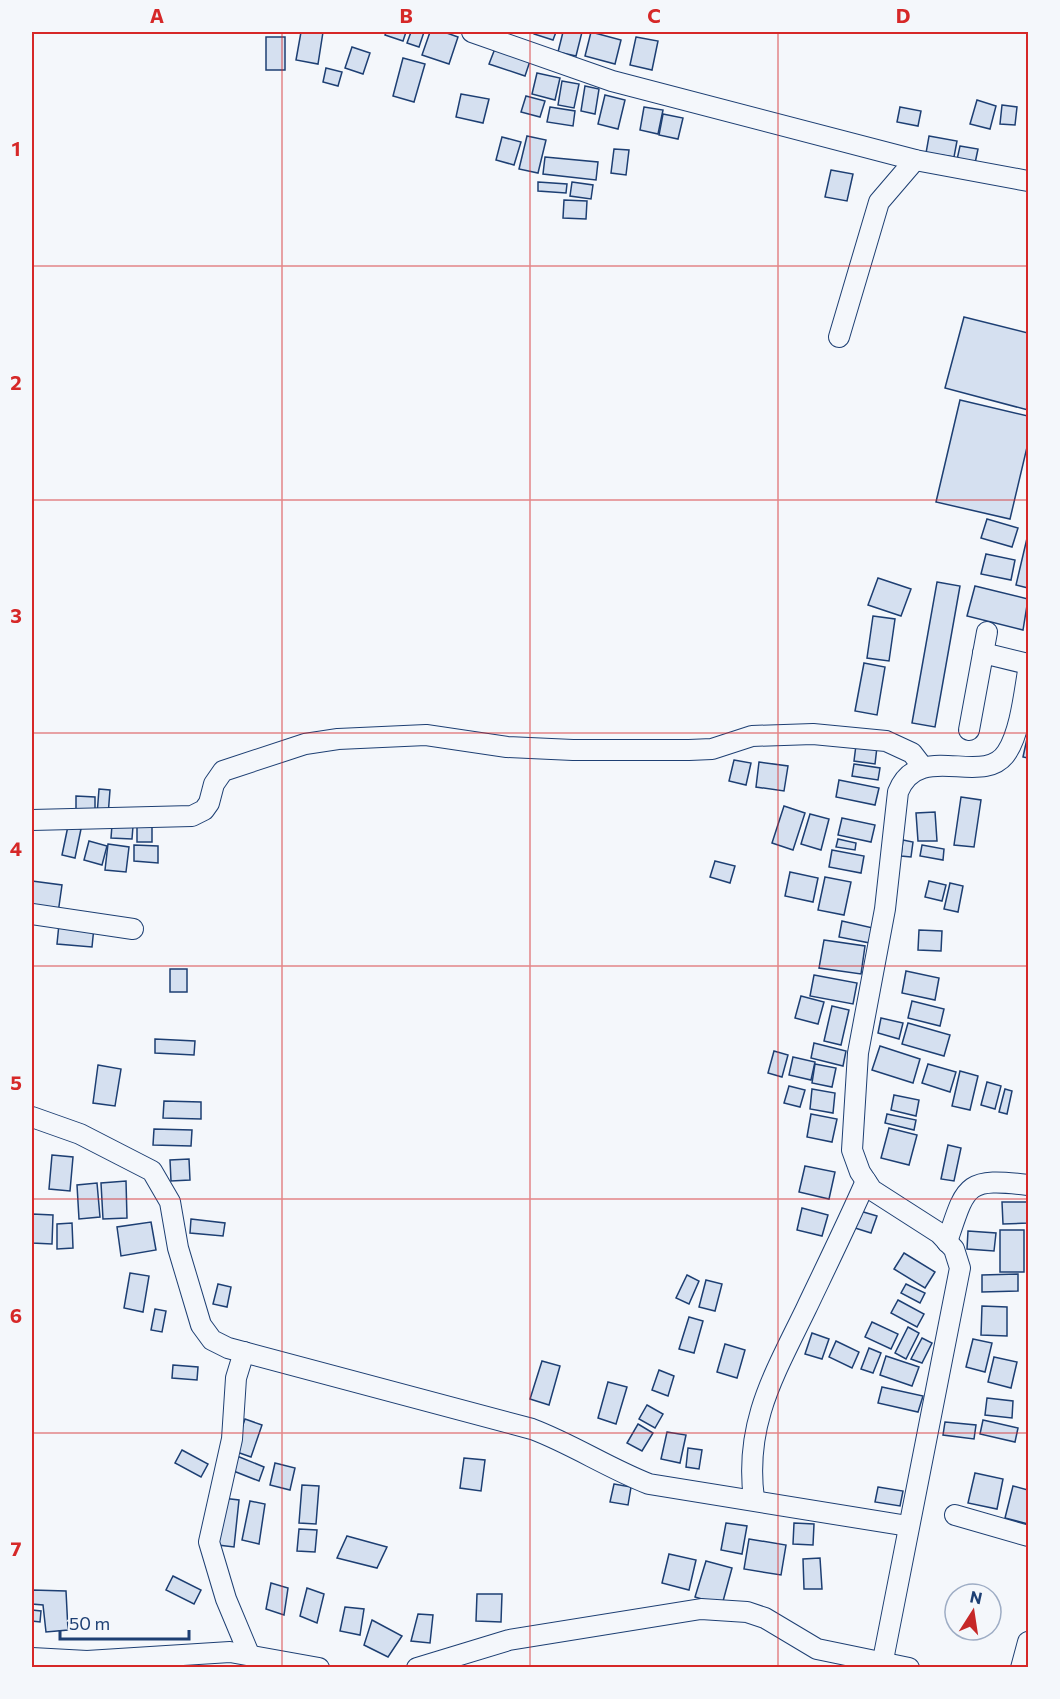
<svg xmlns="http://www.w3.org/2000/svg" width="1060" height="1699" font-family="Commissioner,sans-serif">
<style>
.building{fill:#d5e0f0;stroke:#1d3f73;stroke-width:1.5}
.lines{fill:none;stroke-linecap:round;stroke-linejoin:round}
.minor-casing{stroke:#1d3f73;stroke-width:22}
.minor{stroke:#f4f7fb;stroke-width:20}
.grid{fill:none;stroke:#d62828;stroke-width:1.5;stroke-opacity:0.55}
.neatline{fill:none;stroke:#d62828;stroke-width:2}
.grid-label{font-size:20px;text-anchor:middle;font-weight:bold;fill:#d62828}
</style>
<rect width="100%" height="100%" fill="#f4f7fb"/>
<!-- building -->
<g class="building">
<path d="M 301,32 L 323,32 L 318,64 L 296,60 Z"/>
<path d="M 386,32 L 406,32 L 403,41 L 385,35 Z"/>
<path d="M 411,32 L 424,32 L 419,47 L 407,43 Z"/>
<path d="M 430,32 L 444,32 L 458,37 L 449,64 L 422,55 Z"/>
<path d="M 534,32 L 556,32 L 553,40 L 534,34 Z"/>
<path d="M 563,32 L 582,32 L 576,56 L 558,52 Z"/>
<path d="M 591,32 L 621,40 L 615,64 L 585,56 Z"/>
<rect x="266" y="37" width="19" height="33"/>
<path d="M 636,37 L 658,41 L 652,70 L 630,65 Z"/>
<path d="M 496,46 L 531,58 L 525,76 L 489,64 Z"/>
<path d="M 352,47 L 370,53 L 363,74 L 345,68 Z"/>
<path d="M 403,58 L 425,64 L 414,102 L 393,96 Z"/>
<path d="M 326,68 L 342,72 L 338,86 L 323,82 Z"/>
<path d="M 537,73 L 560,78 L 555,100 L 532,94 Z"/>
<path d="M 562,81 L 579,84 L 574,108 L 558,105 Z"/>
<path d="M 585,86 L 599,89 L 595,114 L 581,111 Z"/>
<path d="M 461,94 L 489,99 L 483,123 L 456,117 Z"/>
<path d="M 605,95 L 625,100 L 618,129 L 598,124 Z"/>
<path d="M 526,96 L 545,101 L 540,117 L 521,112 Z"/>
<path d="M 977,100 L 996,106 L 990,129 L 970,124 Z"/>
<path d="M 1002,105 L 1017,107 L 1015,125 L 1000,124 Z"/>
<path d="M 550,107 L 575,111 L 573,126 L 547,122 Z"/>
<path d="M 644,107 L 663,110 L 658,134 L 640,130 Z"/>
<path d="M 900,107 L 921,111 L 918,126 L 897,122 Z"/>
<path d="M 663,114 L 683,118 L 678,139 L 659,135 Z"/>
<path d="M 527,136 L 546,140 L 538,173 L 519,169 Z"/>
<path d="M 929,136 L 957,141 L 954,157 L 926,153 Z"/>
<path d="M 502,137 L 521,142 L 514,165 L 496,160 Z"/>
<path d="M 960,146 L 978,149 L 974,168 L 956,164 Z"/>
<path d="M 614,149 L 629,150 L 626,175 L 611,173 Z"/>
<path d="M 545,157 L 598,162 L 596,180 L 543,174 Z"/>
<path d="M 831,170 L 853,174 L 847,201 L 825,197 Z"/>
<path d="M 538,182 L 567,184 L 566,193 L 538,191 Z"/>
<path d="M 572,182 L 593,185 L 591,199 L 570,196 Z"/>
<path d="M 564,200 L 587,201 L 586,219 L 563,218 Z"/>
<path d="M 964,317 L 1028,333 L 1028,410 L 945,388 Z"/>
<path d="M 960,400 L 1028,416 L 1028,443 L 1010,519 L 936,502 Z"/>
<path d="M 987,519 L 1018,528 L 1012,547 L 981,538 Z"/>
<path d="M 1028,534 L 1028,588 L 1016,585 Z"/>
<path d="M 986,554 L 1015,560 L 1011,580 L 981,574 Z"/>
<path d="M 878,578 L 911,589 L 901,616 L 868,605 Z"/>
<path d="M 937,582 L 960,586 L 935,727 L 912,723 Z"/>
<path d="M 975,586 L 1028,599 L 1023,630 L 967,616 Z"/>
<path d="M 873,616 L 895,619 L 889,661 L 867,658 Z"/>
<path d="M 864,663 L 885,667 L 877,715 L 855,711 Z"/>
<path d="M 1028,734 L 1028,758 L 1023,757 Z"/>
<path d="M 856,745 L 877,747 L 875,764 L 854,761 Z"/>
<path d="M 734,760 L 751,763 L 746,785 L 729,781 Z"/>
<path d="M 759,762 L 788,766 L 784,791 L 756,787 Z"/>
<path d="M 854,764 L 880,768 L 878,780 L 852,776 Z"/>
<path d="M 839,780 L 879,788 L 875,805 L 836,797 Z"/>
<path d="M 99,789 L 110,790 L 108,816 L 97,815 Z"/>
<path d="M 76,796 L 95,797 L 95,811 L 76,811 Z"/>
<path d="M 961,797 L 981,800 L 974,847 L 954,845 Z"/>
<path d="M 784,806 L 805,813 L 793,850 L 772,843 Z"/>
<path d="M 935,812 L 937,841 L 918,841 L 916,813 Z"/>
<path d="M 810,814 L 829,819 L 821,850 L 801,844 Z"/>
<path d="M 842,818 L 875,825 L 871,842 L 838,835 Z"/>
<path d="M 112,825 L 133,826 L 132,839 L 111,838 Z"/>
<path d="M 137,825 L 152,826 L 152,842 L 137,842 Z"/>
<path d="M 68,826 L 81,829 L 75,858 L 62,855 Z"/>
<path d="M 838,839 L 856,843 L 855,850 L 836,847 Z"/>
<path d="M 903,840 L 913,842 L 911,857 L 901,856 Z"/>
<path d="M 89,841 L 107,846 L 102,865 L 84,860 Z"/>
<path d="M 108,844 L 129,847 L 126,872 L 105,870 Z"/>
<path d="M 134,845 L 158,846 L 158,863 L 134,861 Z"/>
<path d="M 922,845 L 944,849 L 943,860 L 920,856 Z"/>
<path d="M 832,850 L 864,856 L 861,873 L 829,867 Z"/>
<path d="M 715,861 L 735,866 L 730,883 L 710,877 Z"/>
<path d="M 790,872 L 818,878 L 813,902 L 785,896 Z"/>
<path d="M 825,877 L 851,882 L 844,915 L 818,910 Z"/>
<path d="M 32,881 L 62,885 L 58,913 L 32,909 Z"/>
<path d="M 929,881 L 946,885 L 942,901 L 925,897 Z"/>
<path d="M 950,883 L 963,886 L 958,912 L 944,909 Z"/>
<path d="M 842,921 L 873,928 L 870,943 L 839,937 Z"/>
<path d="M 59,924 L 94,927 L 92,947 L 57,944 Z"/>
<path d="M 919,930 L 942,931 L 941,951 L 918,950 Z"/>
<path d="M 824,940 L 865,946 L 861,974 L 819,968 Z"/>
<rect x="170" y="969" width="17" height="23"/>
<path d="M 906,971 L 939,978 L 935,1000 L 902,993 Z"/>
<path d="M 814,975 L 857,983 L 853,1004 L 810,996 Z"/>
<path d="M 801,996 L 824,1002 L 818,1024 L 795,1018 Z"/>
<path d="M 912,1001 L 944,1009 L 940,1026 L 908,1018 Z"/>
<path d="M 832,1006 L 849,1010 L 841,1045 L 824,1041 Z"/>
<path d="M 881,1018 L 903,1023 L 899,1039 L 878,1033 Z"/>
<path d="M 908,1023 L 950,1035 L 944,1056 L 902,1044 Z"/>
<path d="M 155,1039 L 195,1041 L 194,1055 L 155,1053 Z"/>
<path d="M 814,1043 L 846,1051 L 843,1066 L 811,1058 Z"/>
<path d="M 880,1046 L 920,1059 L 913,1083 L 872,1070 Z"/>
<path d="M 774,1051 L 788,1055 L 782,1077 L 768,1073 Z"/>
<path d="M 793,1057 L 815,1062 L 811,1080 L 789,1075 Z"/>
<path d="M 815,1064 L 836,1068 L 832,1087 L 812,1083 Z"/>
<path d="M 928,1064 L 956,1072 L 950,1092 L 922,1083 Z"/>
<path d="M 98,1065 L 121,1069 L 115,1106 L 93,1103 Z"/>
<path d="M 960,1071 L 978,1076 L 970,1110 L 952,1106 Z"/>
<path d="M 987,1082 L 1001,1086 L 995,1109 L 981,1105 Z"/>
<path d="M 789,1086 L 805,1090 L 800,1107 L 784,1103 Z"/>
<path d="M 812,1089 L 835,1093 L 833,1113 L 810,1109 Z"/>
<path d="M 1005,1089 L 1012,1091 L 1007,1114 L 999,1112 Z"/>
<path d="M 894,1095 L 919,1100 L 916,1116 L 891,1110 Z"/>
<path d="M 164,1101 L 201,1102 L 201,1119 L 163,1118 Z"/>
<path d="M 811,1114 L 837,1119 L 832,1142 L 807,1137 Z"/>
<path d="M 887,1114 L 916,1120 L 914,1130 L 885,1123 Z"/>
<path d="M 889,1128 L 917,1135 L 909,1165 L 881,1158 Z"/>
<path d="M 154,1129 L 192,1130 L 191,1146 L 153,1145 Z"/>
<path d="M 948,1145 L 961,1148 L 954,1181 L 941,1179 Z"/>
<path d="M 52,1155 L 73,1157 L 70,1191 L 49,1189 Z"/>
<path d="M 189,1159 L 190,1180 L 171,1181 L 170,1160 Z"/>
<path d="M 805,1166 L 835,1172 L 829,1199 L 799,1192 Z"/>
<path d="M 126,1181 L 127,1218 L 103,1219 L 101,1183 Z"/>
<path d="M 97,1183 L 100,1217 L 79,1219 L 77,1185 Z"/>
<path d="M 1002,1202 L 1028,1202 L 1028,1223 L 1003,1224 Z"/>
<path d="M 802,1208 L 828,1215 L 822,1236 L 797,1230 Z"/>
<path d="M 860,1211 L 877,1216 L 871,1233 L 855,1228 Z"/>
<path d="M 32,1214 L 53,1215 L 52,1244 L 32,1243 Z"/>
<path d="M 191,1219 L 225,1223 L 223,1236 L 190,1233 Z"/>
<path d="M 151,1222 L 156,1250 L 121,1256 L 117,1227 Z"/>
<path d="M 72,1223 L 73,1248 L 57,1249 L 57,1224 Z"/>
<rect x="1000" y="1230" width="24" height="42"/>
<path d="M 968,1231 L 996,1233 L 994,1251 L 967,1249 Z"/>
<path d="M 904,1253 L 935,1272 L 925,1288 L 894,1269 Z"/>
<path d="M 130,1273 L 149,1276 L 143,1312 L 124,1308 Z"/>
<path d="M 1018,1274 L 1018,1291 L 982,1292 L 982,1275 Z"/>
<path d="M 687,1275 L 699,1281 L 689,1304 L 676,1298 Z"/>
<path d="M 706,1280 L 722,1284 L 715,1311 L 699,1307 Z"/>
<path d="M 218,1284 L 231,1287 L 227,1307 L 213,1304 Z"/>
<path d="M 906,1284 L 925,1293 L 920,1303 L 901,1293 Z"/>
<path d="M 898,1300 L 924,1314 L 917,1327 L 891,1313 Z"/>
<path d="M 982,1306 L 1007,1307 L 1007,1336 L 981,1335 Z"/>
<path d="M 155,1309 L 166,1311 L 162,1332 L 151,1330 Z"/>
<path d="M 689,1317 L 703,1321 L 694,1353 L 679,1349 Z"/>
<path d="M 872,1322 L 898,1334 L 891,1349 L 865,1337 Z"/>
<path d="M 908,1327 L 919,1333 L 906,1359 L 895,1353 Z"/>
<path d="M 812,1333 L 829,1339 L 822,1359 L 805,1354 Z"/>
<path d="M 922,1338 L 932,1343 L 922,1363 L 911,1359 Z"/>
<path d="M 973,1339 L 992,1343 L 985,1372 L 966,1367 Z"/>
<path d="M 836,1341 L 859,1352 L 852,1368 L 829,1357 Z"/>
<path d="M 725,1344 L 745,1350 L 737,1378 L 717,1372 Z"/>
<path d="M 869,1348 L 881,1353 L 873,1373 L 861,1369 Z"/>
<path d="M 886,1356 L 919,1367 L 912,1386 L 880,1375 Z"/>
<path d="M 994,1357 L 1017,1362 L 1011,1388 L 988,1382 Z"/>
<path d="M 542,1361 L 560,1366 L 549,1405 L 530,1399 Z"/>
<path d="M 173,1365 L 198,1367 L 197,1380 L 172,1378 Z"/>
<path d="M 659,1370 L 674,1376 L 668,1396 L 652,1390 Z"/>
<path d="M 608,1382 L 627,1387 L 616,1424 L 598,1418 Z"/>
<path d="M 882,1387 L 923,1396 L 918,1412 L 878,1403 Z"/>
<path d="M 987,1398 L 1013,1401 L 1012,1418 L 985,1415 Z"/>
<path d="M 647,1405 L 663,1414 L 655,1428 L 639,1419 Z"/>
<path d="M 245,1419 L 262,1425 L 251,1457 L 234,1451 Z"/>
<path d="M 983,1420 L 1018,1428 L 1015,1442 L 980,1434 Z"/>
<path d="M 945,1422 L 976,1425 L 974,1439 L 943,1435 Z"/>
<path d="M 638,1424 L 653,1433 L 642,1451 L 627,1443 Z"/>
<path d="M 667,1432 L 686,1435 L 680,1463 L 661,1459 Z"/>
<path d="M 688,1448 L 702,1450 L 699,1469 L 686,1467 Z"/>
<path d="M 182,1450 L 208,1464 L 201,1477 L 175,1463 Z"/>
<path d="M 237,1456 L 264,1467 L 259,1481 L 231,1470 Z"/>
<path d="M 464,1458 L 485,1460 L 481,1491 L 460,1488 Z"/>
<path d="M 275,1463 L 295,1468 L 290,1490 L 270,1485 Z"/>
<path d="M 975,1473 L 1003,1479 L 997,1509 L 968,1503 Z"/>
<path d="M 614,1484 L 631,1487 L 628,1505 L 610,1502 Z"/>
<path d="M 302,1485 L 319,1486 L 316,1524 L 299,1523 Z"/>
<path d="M 1013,1486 L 1028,1490 L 1028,1524 L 1005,1518 Z"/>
<path d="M 878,1487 L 903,1491 L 900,1506 L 875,1502 Z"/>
<path d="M 222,1498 L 239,1500 L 234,1547 L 218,1545 Z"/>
<path d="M 250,1501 L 265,1504 L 259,1544 L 242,1540 Z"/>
<path d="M 726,1523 L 747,1526 L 742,1554 L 721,1550 Z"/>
<path d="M 794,1523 L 814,1524 L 813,1545 L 793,1544 Z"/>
<path d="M 299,1529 L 317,1530 L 315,1552 L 297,1551 Z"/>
<path d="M 347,1536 L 387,1547 L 377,1568 L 337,1558 Z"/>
<path d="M 749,1539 L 786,1545 L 781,1575 L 744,1569 Z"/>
<path d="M 669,1554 L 696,1560 L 689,1590 L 662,1583 Z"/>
<path d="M 820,1558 L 822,1589 L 804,1589 L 803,1559 Z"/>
<path d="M 706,1561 L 732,1568 L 722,1605 L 695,1597 Z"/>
<path d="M 173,1576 L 201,1590 L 194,1604 L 166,1590 Z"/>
<path d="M 271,1583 L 288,1588 L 284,1615 L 266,1609 Z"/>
<path d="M 307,1588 L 324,1594 L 317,1623 L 300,1616 Z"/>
<path d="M 32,1590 L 66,1591 L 68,1630 L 46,1632 L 43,1605 L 32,1604 Z"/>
<path d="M 477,1594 L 502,1594 L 501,1622 L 476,1621 Z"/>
<path d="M 345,1607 L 364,1609 L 360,1635 L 340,1631 Z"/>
<path d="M 32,1610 L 41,1611 L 40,1622 L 32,1621 Z"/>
<path d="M 418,1614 L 433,1615 L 430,1643 L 411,1641 Z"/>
<path d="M 372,1620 L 402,1636 L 388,1657 L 364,1645 Z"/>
</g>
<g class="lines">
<defs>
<g id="minor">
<path d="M 472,32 L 612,81 L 915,160 L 1028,181"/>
<path d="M 839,337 L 879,202 L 915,160"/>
<path d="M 983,653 L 1028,664"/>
<path d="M 969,730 L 987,632"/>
<path d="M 32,820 L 192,816 L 204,810 L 209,803 L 214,784 L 223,771 L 305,744 L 338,739 L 426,735 L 507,747 L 573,750 L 689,750 L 712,749 L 752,736 L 813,734 L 886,741 L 912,753 L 922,766"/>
<path d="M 32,914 L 133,929"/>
<path d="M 32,1117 L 80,1134 L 152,1171 L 170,1202 L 178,1248 L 201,1325 L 212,1340 L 228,1348 L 532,1429 C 572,1444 608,1468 649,1484 L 908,1526"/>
<path d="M 947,1242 C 966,1185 965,1177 1028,1185"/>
<path d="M 244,1352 L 236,1378 L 232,1439 L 209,1542 L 226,1599 L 249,1654"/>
<path d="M 754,1499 C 744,1424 774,1375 806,1309 C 826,1267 847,1224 866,1181"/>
<path d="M 955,1515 L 1028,1536"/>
<path d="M 32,1658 L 87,1661 L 230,1652 L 319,1668"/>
<path d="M 883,1660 L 960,1268 L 954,1249 L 939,1233 L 872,1190 L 860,1172 L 852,1150 L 858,1053 L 885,909 L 898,792 C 919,739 984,789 1007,752 C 1020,732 1024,695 1028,671"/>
<path d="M 417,1668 L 509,1640 L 701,1609 L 747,1612 L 765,1618 L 817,1649 L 909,1668"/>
<path d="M 1021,1668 L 1028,1642"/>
</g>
</defs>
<!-- minor casing -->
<use href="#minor" class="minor-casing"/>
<!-- minor -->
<use href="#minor" class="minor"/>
</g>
<!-- grid -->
<path class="grid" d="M 282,32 L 282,1668M 530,32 L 530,1668M 778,32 L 778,1668M 32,266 L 1028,266M 32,500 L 1028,500M 32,733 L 1028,733M 32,966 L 1028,966M 32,1199 L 1028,1199M 32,1433 L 1028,1433"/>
<!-- border -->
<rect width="1060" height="1699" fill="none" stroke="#f4f7fb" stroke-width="66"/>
<!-- north arrow -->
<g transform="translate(973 1612) rotate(12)"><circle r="28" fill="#f4f7fb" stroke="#9eadc5" stroke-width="1.5"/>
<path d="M0-4.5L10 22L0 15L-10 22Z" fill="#c62828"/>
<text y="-9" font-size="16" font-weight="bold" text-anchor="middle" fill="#1d3f73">N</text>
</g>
<!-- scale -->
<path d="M60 1630v9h129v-9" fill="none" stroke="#1d3f73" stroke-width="3"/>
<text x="69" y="1630" font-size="18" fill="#1d3f73" stroke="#f4f7fb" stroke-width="4.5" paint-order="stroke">50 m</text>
<rect x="33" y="33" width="994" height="1633" class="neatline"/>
<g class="grid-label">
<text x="157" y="23">A</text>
<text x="406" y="23">B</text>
<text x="654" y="23">C</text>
<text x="903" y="23">D</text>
<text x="16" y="156">1</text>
<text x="16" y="390">2</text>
<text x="16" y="623">3</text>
<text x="16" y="856">4</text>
<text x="16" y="1090">5</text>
<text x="16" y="1323">6</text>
<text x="16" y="1556">7</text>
</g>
</svg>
